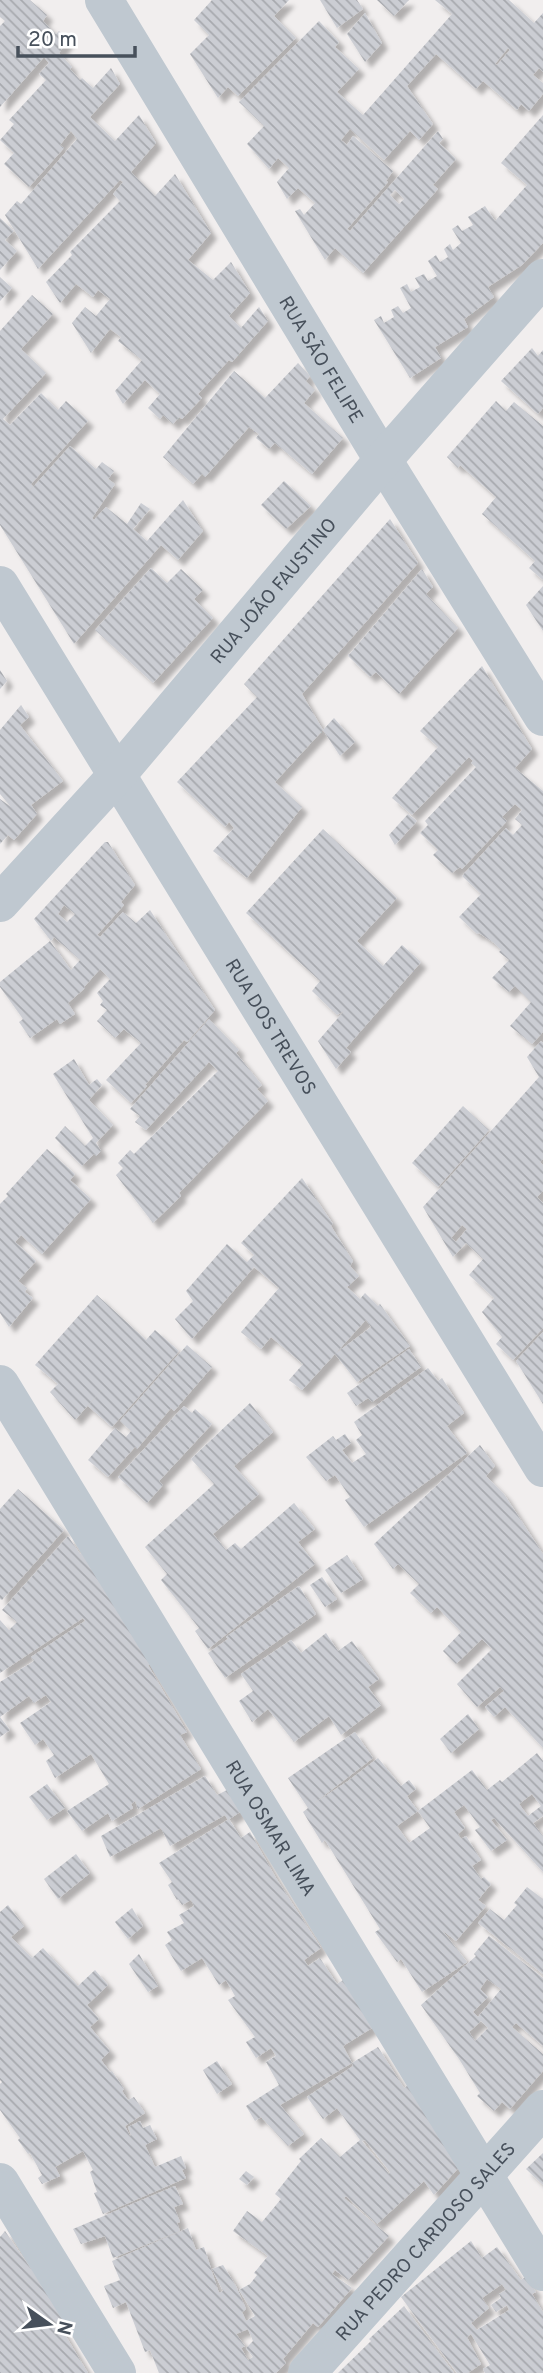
<svg xmlns="http://www.w3.org/2000/svg" width="543" height="2373" font-family="Overpass,sans-serif">
<style>
.building{fill:url(#building-back-hatch);fill-rule:evenodd;filter:url(#shadow)}
.lines{fill:none;stroke-linecap:round;stroke-linejoin:round}
.minor{stroke:#bfc8d0;stroke-width:38}
.labels{text-anchor:middle;stroke-width:5;stroke-linejoin:round;paint-order:stroke}
.street-label{font-size:19px;fill:#47505b;stroke:#fff}
</style>
<defs>
<pattern id="building-back-hatch" width="6" height="6" patternUnits="userSpaceOnUse" patternTransform="scale(1.75)"><rect width="6" height="6" fill="#cbcdd3"/><path d="M-1 5l2 2M0 0l6 6M5-1l2 2" fill="none" stroke="#a7a9ae"/></pattern>
<filter id="shadow"><feDropShadow dx="6" dy="6" stdDeviation="2" flood-color="#0004"/></filter>
</defs>
<rect width="100%" height="100%" fill="#f1eeee"/>
<!-- building -->
<g class="building">
<path d="M 0,0 L 30,0 L 47,15 L 43,21 L 56,34 L 59,31 L 68,40 L 59,53 L 72,67 L 70,69 L 80,80 L 82,78 L 93,88 L 111,68 L 120,84 L 90,117 L 115,141 L 139,115 L 156,143 L 131,172 L 155,196 L 175,174 L 211,233 L 188,260 L 213,280 L 231,262 L 250,293 L 229,316 L 241,328 L 259,307 L 268,321 L 232,362 L 229,360 L 198,394 L 202,398 L 182,419 L 179,417 L 173,424 L 163,415 L 160,419 L 148,408 L 160,394 L 145,380 L 123,404 L 115,391 L 142,360 L 118,341 L 121,337 L 110,329 L 91,353 L 72,323 L 85,307 L 96,316 L 110,299 L 98,290 L 93,297 L 76,284 L 60,303 L 46,282 L 72,255 L 70,252 L 120,201 L 113,194 L 123,182 L 120,180 L 38,269 L 5,215 L 17,201 L 21,204 L 77,139 L 71,131 L 60,145 L 64,148 L 29,187 L 4,164 L 14,153 L 0,140 L 14,124 L 9,120 L 46,80 L 39,74 L 49,63 L 44,57 L 0,107 L 0,26 L 5,21 L 0,17 Z"/>
<path d="M 212,0 L 289,0 L 274,16 L 296,38 L 238,96 L 228,87 L 218,98 L 190,54 L 209,35 L 194,20 Z"/>
<path d="M 320,0 L 357,0 L 363,9 L 337,28 Z"/>
<path d="M 377,0 L 409,0 L 394,16 Z"/>
<path d="M 435,0 L 509,0 L 534,23 L 543,13 L 543,72 L 539,68 L 533,75 L 543,83 L 543,94 L 529,111 L 521,104 L 517,110 L 483,81 L 476,89 L 436,54 L 407,86 L 433,124 L 419,140 L 410,131 L 384,160 L 350,129 L 341,140 L 347,145 L 353,136 L 393,171 L 386,181 L 388,182 L 347,229 L 350,231 L 438,131 L 443,139 L 439,143 L 456,159 L 433,185 L 438,189 L 363,273 L 335,248 L 325,260 L 295,211 L 300,209 L 304,215 L 315,203 L 298,188 L 287,199 L 277,182 L 289,168 L 278,158 L 269,169 L 247,144 L 264,126 L 239,102 L 319,21 L 339,42 L 335,47 L 359,69 L 337,92 L 363,115 L 452,14 ZM 508,48 L 510,50 L 497,65 L 495,64 ZM 395,190 L 404,199 L 399,204 L 390,195 Z"/>
<path d="M 365,13 L 382,43 L 365,62 L 347,34 Z"/>
<path d="M 543,115 L 543,243 L 522,265 L 488,287 L 494,297 L 464,319 L 468,327 L 435,347 L 441,358 L 410,378 L 374,320 L 381,316 L 384,323 L 394,317 L 391,310 L 398,306 L 403,313 L 411,308 L 400,288 L 407,284 L 411,292 L 420,287 L 415,278 L 424,274 L 428,281 L 437,276 L 428,261 L 436,255 L 440,262 L 448,257 L 444,249 L 450,244 L 453,250 L 461,243 L 452,229 L 458,225 L 462,231 L 473,225 L 468,217 L 485,206 L 495,221 L 527,185 L 501,163 Z"/>
<path d="M 0,218 L 14,231 L 5,240 L 17,251 L 0,270 Z"/>
<path d="M 0,277 L 12,288 L 0,301 Z"/>
<path d="M 32,295 L 53,314 L 21,349 L 46,373 L 3,419 L 10,425 L 41,393 L 58,410 L 66,401 L 88,421 L 31,484 L 33,486 L 24,497 L 70,446 L 96,469 L 102,462 L 114,471 L 108,479 L 115,484 L 92,518 L 94,520 L 106,507 L 127,524 L 141,503 L 150,509 L 133,529 L 147,541 L 183,500 L 203,531 L 178,560 L 161,545 L 74,644 L 0,525 L 0,331 Z"/>
<path d="M 532,348 L 538,356 L 543,350 L 543,408 L 538,414 L 501,381 Z"/>
<path d="M 298,363 L 310,376 L 306,381 L 315,390 L 304,403 L 343,438 L 312,474 L 275,443 L 269,449 L 256,438 L 259,434 L 249,427 L 205,477 L 202,474 L 193,484 L 163,457 L 234,371 L 265,398 Z"/>
<path d="M 496,401 L 506,411 L 514,402 L 543,426 L 543,580 L 529,568 L 535,561 L 482,514 L 496,497 L 460,465 L 458,468 L 447,457 Z"/>
<path d="M 284,481 L 311,506 L 286,529 L 261,505 Z"/>
<path d="M 390,519 L 418,563 L 302,694 L 323,730 L 275,782 L 302,807 L 247,878 L 213,851 L 234,828 L 229,822 L 225,827 L 177,782 L 257,697 L 244,684 Z"/>
<path d="M 151,568 L 167,583 L 181,569 L 203,590 L 194,599 L 213,618 L 153,683 L 95,630 Z"/>
<path d="M 422,569 L 433,587 L 426,594 L 458,628 L 399,694 L 376,672 L 370,677 L 348,656 Z"/>
<path d="M 543,586 L 543,631 L 526,605 Z"/>
<path d="M 482,666 L 532,749 L 515,768 L 543,791 L 543,1032 L 532,1044 L 510,1026 L 531,1002 L 515,986 L 509,992 L 492,978 L 509,960 L 499,952 L 501,950 L 494,943 L 479,933 L 477,934 L 459,917 L 481,894 L 462,876 L 506,828 L 513,835 L 522,825 L 515,819 L 522,810 L 515,804 L 502,817 L 507,821 L 462,869 L 460,867 L 452,873 L 433,855 L 438,850 L 420,833 L 428,825 L 425,821 L 476,767 L 471,763 L 473,761 L 469,757 L 412,815 L 392,798 L 438,747 L 420,731 Z"/>
<path d="M 0,670 L 7,681 L 0,689 Z"/>
<path d="M 21,705 L 29,717 L 20,725 L 63,781 L 31,805 L 37,814 L 14,840 L 8,835 L 0,844 L 0,799 L 11,807 L 0,794 L 0,730 Z"/>
<path d="M 334,718 L 355,742 L 340,756 L 323,730 Z"/>
<path d="M 408,814 L 417,821 L 395,845 L 389,835 Z"/>
<path d="M 323,829 L 397,898 L 357,941 L 383,966 L 402,945 L 421,962 L 346,1048 L 351,1052 L 336,1069 L 318,1041 L 344,1011 L 337,1015 L 312,991 L 320,981 L 246,913 Z"/>
<path d="M 105,842 L 108,842 L 135,885 L 121,902 L 124,905 L 97,935 L 100,937 L 123,912 L 136,923 L 150,910 L 215,1010 L 187,1042 L 184,1040 L 145,1085 L 147,1086 L 131,1103 L 106,1080 L 141,1043 L 124,1029 L 115,1038 L 97,1021 L 107,1010 L 100,1005 L 103,1001 L 97,993 L 110,979 L 100,969 L 84,987 L 85,988 L 68,1003 L 75,1014 L 60,1024 L 57,1019 L 30,1038 L 19,1022 L 23,1019 L 0,987 L 0,982 L 50,941 L 71,970 L 80,960 L 54,937 L 51,941 L 34,919 ZM 64,905 L 75,914 L 67,922 L 58,914 Z"/>
<path d="M 209,1019 L 239,1050 L 236,1053 L 262,1085 L 257,1089 L 268,1101 L 179,1193 L 181,1196 L 153,1223 L 116,1175 L 123,1168 L 118,1163 L 130,1150 L 134,1154 L 218,1071 L 209,1062 L 146,1130 L 135,1122 L 140,1116 L 130,1109 Z"/>
<path d="M 541,1041 L 543,1043 L 543,1159 L 540,1162 L 543,1165 L 543,1191 L 537,1197 L 543,1203 L 543,1328 L 513,1360 L 496,1344 L 502,1337 L 482,1312 L 494,1298 L 469,1275 L 483,1259 L 466,1243 L 453,1257 L 423,1207 L 539,1077 L 527,1057 ZM 462,1225 L 467,1229 L 456,1242 L 451,1238 Z"/>
<path d="M 74,1059 L 89,1085 L 97,1079 L 102,1085 L 89,1100 L 113,1125 L 96,1143 L 101,1151 L 96,1156 L 94,1154 L 82,1166 L 55,1138 L 65,1126 L 85,1146 L 93,1138 L 53,1074 Z"/>
<path d="M 463,1106 L 489,1130 L 438,1187 L 412,1163 Z"/>
<path d="M 47,1149 L 75,1174 L 70,1180 L 91,1199 L 42,1254 L 21,1235 L 15,1242 L 36,1261 L 18,1281 L 27,1288 L 25,1292 L 33,1298 L 9,1327 L 0,1313 L 0,1204 L 8,1196 L 6,1194 Z"/>
<path d="M 302,1178 L 333,1224 L 331,1226 L 353,1261 L 350,1266 L 359,1276 L 347,1287 L 360,1299 L 365,1293 L 378,1306 L 380,1304 L 410,1346 L 357,1382 L 335,1354 L 302,1390 L 289,1380 L 303,1364 L 271,1337 L 261,1349 L 241,1332 L 279,1288 L 254,1267 L 192,1339 L 175,1319 L 193,1301 L 186,1291 L 227,1244 L 247,1262 L 254,1255 L 241,1243 ZM 366,1320 L 371,1327 L 335,1354 L 364,1322 Z"/>
<path d="M 97,1295 L 146,1340 L 155,1330 L 179,1351 L 112,1427 L 88,1406 L 106,1385 L 75,1420 L 50,1392 L 58,1384 L 35,1365 Z"/>
<path d="M 543,1332 L 543,1404 L 516,1361 Z"/>
<path d="M 187,1345 L 212,1367 L 174,1411 L 171,1408 L 137,1449 L 135,1447 L 108,1477 L 88,1460 L 115,1428 L 126,1437 L 131,1431 L 120,1421 Z"/>
<path d="M 409,1349 L 421,1367 L 372,1402 L 368,1398 L 356,1406 L 347,1393 Z"/>
<path d="M 428,1368 L 438,1381 L 442,1378 L 464,1413 L 447,1426 L 467,1453 L 364,1527 L 345,1500 L 350,1497 L 335,1475 L 326,1481 L 306,1457 L 333,1436 L 336,1440 L 345,1434 L 351,1443 L 342,1450 L 352,1463 L 366,1454 L 356,1440 L 362,1435 L 354,1422 Z"/>
<path d="M 250,1403 L 273,1432 L 234,1466 L 259,1494 L 213,1534 L 226,1550 L 235,1543 L 241,1549 L 294,1503 L 315,1529 L 298,1542 L 315,1564 L 208,1649 L 195,1631 L 199,1628 L 161,1580 L 167,1574 L 145,1547 L 214,1484 L 191,1459 Z"/>
<path d="M 184,1406 L 192,1413 L 195,1409 L 212,1424 L 159,1481 L 163,1485 L 147,1503 L 118,1477 Z"/>
<path d="M 480,1445 L 495,1466 L 486,1476 L 504,1494 L 543,1554 L 543,1748 L 505,1707 L 494,1717 L 485,1707 L 504,1691 L 500,1687 L 477,1707 L 457,1684 L 492,1649 L 482,1639 L 456,1664 L 443,1651 L 461,1632 L 437,1607 L 431,1613 L 410,1593 L 419,1584 L 398,1564 L 393,1569 L 374,1544 Z"/>
<path d="M 18,1489 L 64,1530 L 2,1600 L 0,1599 L 0,1509 Z"/>
<path d="M 68,1536 L 80,1554 L 82,1552 L 152,1663 L 148,1665 L 187,1732 L 180,1735 L 201,1769 L 138,1809 L 135,1801 L 131,1804 L 133,1808 L 112,1821 L 108,1813 L 82,1831 L 67,1811 L 109,1784 L 91,1754 L 55,1778 L 46,1761 L 54,1755 L 43,1739 L 35,1745 L 20,1723 L 51,1702 L 46,1695 L 34,1703 L 29,1696 L 0,1717 L 10,1730 L 0,1737 L 0,1682 L 34,1661 L 31,1657 L 85,1621 L 83,1618 L 0,1673 L 0,1620 L 9,1630 L 17,1622 L 2,1610 Z"/>
<path d="M 347,1555 L 363,1579 L 341,1593 L 325,1570 Z"/>
<path d="M 322,1577 L 337,1599 L 325,1607 L 310,1585 Z"/>
<path d="M 299,1586 L 316,1614 L 225,1678 L 208,1653 L 228,1639 L 226,1637 Z"/>
<path d="M 326,1633 L 338,1651 L 352,1641 L 379,1679 L 368,1687 L 381,1705 L 341,1735 L 329,1716 L 294,1742 L 268,1709 L 252,1722 L 239,1701 L 253,1691 L 241,1674 L 291,1640 L 301,1653 Z"/>
<path d="M 468,1714 L 479,1729 L 451,1753 L 440,1739 Z"/>
<path d="M 355,1732 L 373,1758 L 313,1804 L 348,1781 L 378,1758 L 401,1786 L 409,1780 L 416,1789 L 407,1796 L 418,1811 L 397,1826 L 409,1843 L 430,1828 L 418,1811 L 472,1770 L 487,1790 L 500,1780 L 502,1782 L 537,1753 L 543,1761 L 543,1816 L 533,1823 L 543,1836 L 543,1872 L 494,1818 L 491,1820 L 507,1840 L 491,1851 L 475,1830 L 480,1827 L 464,1805 L 454,1812 L 465,1828 L 458,1834 L 461,1839 L 466,1836 L 481,1860 L 472,1866 L 481,1879 L 484,1877 L 491,1884 L 478,1900 L 486,1906 L 456,1941 L 442,1930 L 467,1962 L 422,1992 L 401,1959 L 397,1962 L 375,1932 L 380,1929 L 325,1840 L 322,1843 L 303,1812 L 308,1808 L 288,1778 ZM 532,1794 L 541,1806 L 528,1816 L 519,1804 Z"/>
<path d="M 205,1776 L 217,1795 L 227,1790 L 240,1812 L 228,1820 L 225,1815 L 170,1846 L 161,1828 L 110,1857 L 101,1836 Z"/>
<path d="M 47,1784 L 65,1808 L 47,1820 L 29,1797 Z"/>
<path d="M 229,1819 L 241,1838 L 250,1832 L 276,1878 L 321,1948 L 304,1960 L 308,1966 L 320,1958 L 337,1984 L 346,1978 L 372,2028 L 343,2046 L 352,2063 L 378,2047 L 404,2088 L 410,2084 L 462,2164 L 434,2195 L 424,2181 L 377,2224 L 346,2196 L 344,2198 L 389,2236 L 348,2280 L 335,2270 L 332,2274 L 352,2288 L 318,2327 L 313,2323 L 283,2359 L 286,2363 L 276,2373 L 159,2373 L 150,2350 L 145,2352 L 126,2302 L 113,2308 L 104,2286 L 120,2280 L 112,2261 L 188,2228 L 196,2250 L 204,2247 L 219,2293 L 223,2291 L 212,2269 L 223,2265 L 236,2286 L 246,2309 L 242,2312 L 246,2321 L 255,2316 L 239,2290 L 250,2284 L 257,2275 L 254,2273 L 268,2256 L 233,2231 L 247,2211 L 262,2222 L 281,2199 L 275,2194 L 301,2161 L 299,2159 L 321,2138 L 340,2157 L 360,2140 L 337,2108 L 323,2119 L 307,2097 L 353,2066 L 352,2063 L 280,2105 L 304,2134 L 288,2146 L 261,2117 L 255,2121 L 246,2106 L 279,2085 L 266,2062 L 276,2056 L 271,2048 L 256,2058 L 246,2042 L 255,2037 L 228,2000 L 235,1996 L 226,1980 L 219,1985 L 202,1958 L 181,1971 L 165,1945 L 172,1940 L 167,1932 L 184,1923 L 179,1915 L 194,1906 L 191,1900 L 182,1905 L 178,1899 L 177,1900 L 168,1885 L 172,1882 L 159,1863 ZM 365,2140 L 390,2172 L 389,2174 L 362,2141 ZM 248,2329 L 253,2341 L 246,2348 L 253,2357 L 248,2360 L 241,2348 L 245,2346 L 236,2334 Z"/>
<path d="M 76,1854 L 90,1873 L 58,1899 L 44,1879 Z"/>
<path d="M 527,1887 L 543,1899 L 543,1974 L 478,1923 L 490,1909 L 504,1920 L 517,1905 L 514,1903 Z"/>
<path d="M 8,1905 L 24,1926 L 11,1937 L 32,1958 L 43,1948 L 78,1986 L 95,1970 L 108,1985 L 87,2005 L 99,2019 L 90,2027 L 110,2051 L 101,2060 L 110,2072 L 112,2071 L 124,2089 L 122,2091 L 128,2100 L 134,2097 L 145,2113 L 125,2126 L 130,2136 L 131,2135 L 128,2127 L 140,2121 L 143,2128 L 150,2125 L 157,2139 L 145,2145 L 155,2167 L 181,2156 L 186,2168 L 182,2170 L 186,2178 L 103,2214 L 94,2193 L 97,2192 L 90,2172 L 93,2170 L 83,2151 L 55,2167 L 60,2176 L 42,2184 L 38,2178 L 42,2175 L 30,2153 L 28,2154 L 18,2140 L 20,2138 L 0,2110 L 0,2084 L 2,2082 L 0,2080 L 0,1912 Z"/>
<path d="M 132,1908 L 143,1926 L 128,1939 L 115,1922 Z"/>
<path d="M 489,1936 L 543,1978 L 543,2046 L 516,2023 L 512,2027 L 543,2054 L 543,2071 L 510,2109 L 502,2102 L 494,2111 L 477,2096 L 480,2093 L 459,2059 L 421,2005 L 476,1956 L 474,1954 ZM 487,1979 L 501,1989 L 478,2017 L 473,2012 L 488,1997 L 480,1989 ZM 481,2021 L 488,2028 L 475,2041 L 469,2032 Z"/>
<path d="M 139,1954 L 158,1986 L 148,1992 L 129,1964 Z"/>
<path d="M 217,2061 L 232,2084 L 217,2094 L 203,2070 Z"/>
<path d="M 543,2153 L 543,2185 L 526,2169 Z"/>
<path d="M 246,2171 L 254,2177 L 247,2185 L 239,2179 Z"/>
<path d="M 175,2186 L 183,2204 L 174,2207 L 180,2222 L 177,2223 L 180,2231 L 170,2235 L 113,2258 L 105,2236 L 81,2244 L 73,2229 Z"/>
<path d="M 5,2231 L 68,2323 L 61,2328 L 88,2373 L 0,2373 L 0,2237 Z"/>
<path d="M 471,2241 L 482,2258 L 497,2247 L 521,2280 L 525,2277 L 536,2292 L 532,2294 L 543,2312 L 543,2373 L 485,2373 L 483,2369 L 490,2365 L 471,2334 L 467,2337 L 481,2364 L 468,2373 L 457,2373 L 401,2297 ZM 502,2284 L 506,2290 L 499,2294 L 501,2298 L 491,2305 L 496,2312 L 507,2305 L 509,2310 L 477,2330 L 471,2323 L 489,2308 L 482,2298 Z"/>
<path d="M 404,2306 L 454,2373 L 338,2373 L 371,2341 L 369,2339 Z"/>
</g>
<g class="lines">
<!-- minor -->
<g class="minor">
<path id="s1" d="M 104,0 L 383,460 L 543,717"/>
<path id="s2" d="M 0,585 L 543,1468"/>
<path id="s3" d="M 0,903 L 117,775 L 383,460 L 543,278"/>
<path id="s4" d="M 0,1384 L 543,2272"/>
<path d="M 0,2182 L 117,2373"/>
<path id="s5" d="M 307,2373 L 543,2109"/>
</g>
</g>
<g class="labels">
<!-- street labels -->
<g class="street-label">
<text dy="7" stroke="none"><textPath href="#s1" startOffset="420">RUA SÃO FELIPE</textPath></text>
<text dy="7" stroke="none"><textPath href="#s3" startOffset="415">RUA JOÃO FAUSTINO</textPath></text>
<text dy="7" stroke="none"><textPath href="#s2" startOffset="518">RUA DOS TREVOS</textPath></text>
<text dy="7" stroke="none"><textPath href="#s4" startOffset="520">RUA OSMAR LIMA</textPath></text>
<text dy="7" stroke="none"><textPath href="#s5" startOffset="177">RUA PEDRO CARDOSO SALES</textPath></text>
</g>
</g>
<!-- north arrow -->
<g transform="translate(49 2324) rotate(104)" stroke="#ffffff" stroke-width="5" paint-order="stroke">
<path d="M0-5L12 26L0 18L-12 26Z" fill="#47505b"/>
<text y="-10" font-size="19" font-weight="bold" text-anchor="middle" fill="#47505b">N</text>
</g>
<!-- scale -->
<path d="M18 46v10h117v-10" fill="none" stroke="#47505b" stroke-width="3.5"/>
<text x="28" y="46" font-size="21" fill="#47505b" stroke="#ffffff" stroke-width="5" paint-order="stroke">20 m</text>
</svg>
